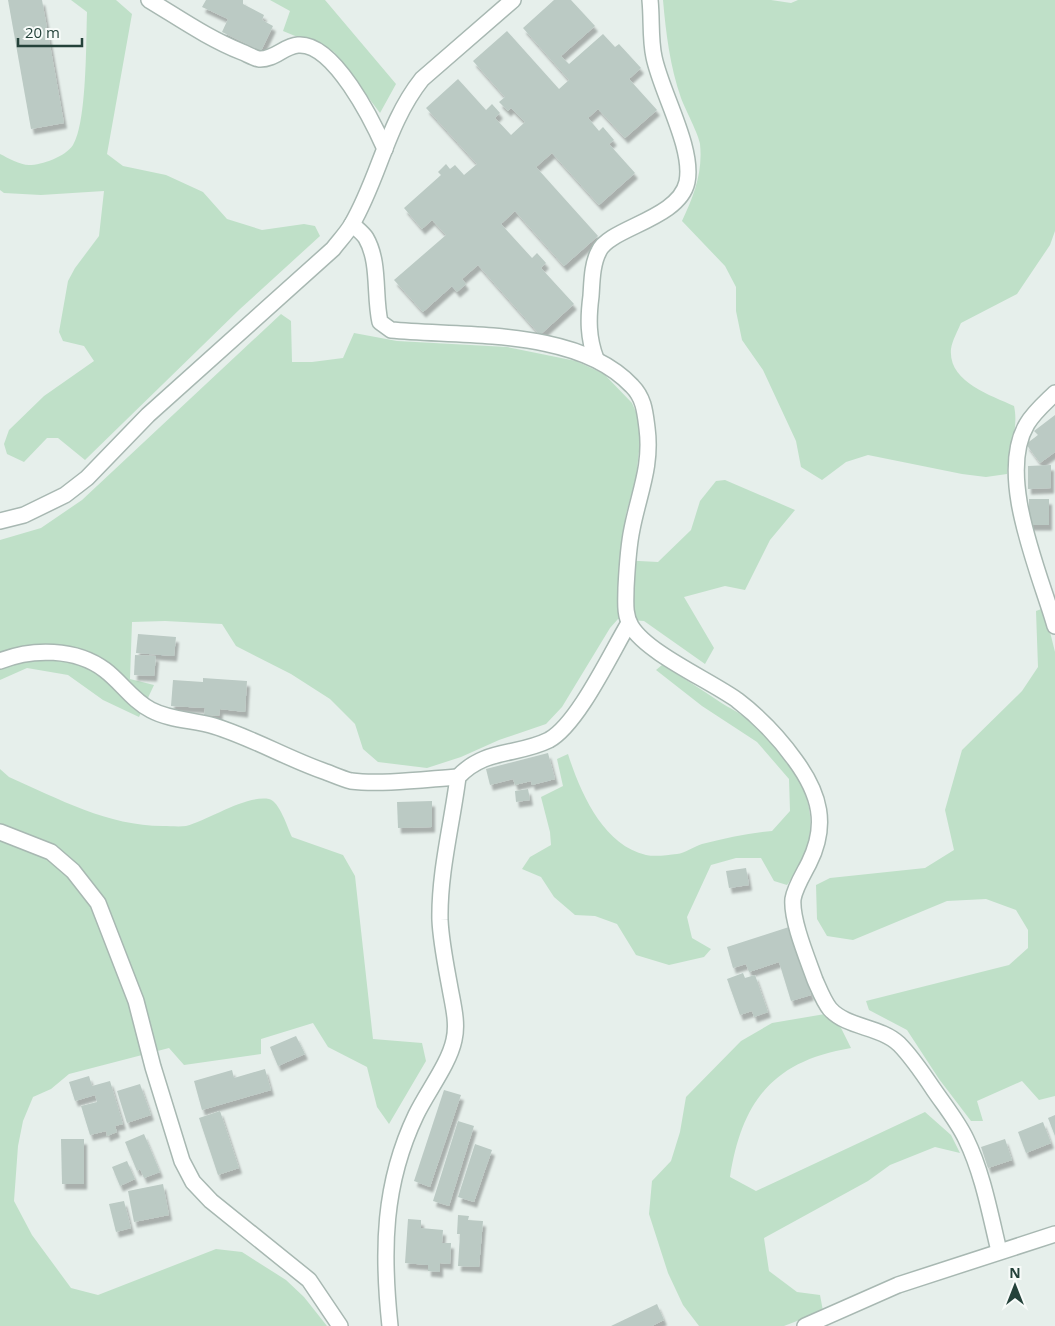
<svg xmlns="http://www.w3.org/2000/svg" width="1055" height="1326" font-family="'Open Sans',sans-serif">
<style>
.green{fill:#bfe0c8}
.building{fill:#bbcac4;filter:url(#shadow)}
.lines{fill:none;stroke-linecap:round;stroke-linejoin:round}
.minor-casing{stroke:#a8b8b2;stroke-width:18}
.minor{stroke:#fff;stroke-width:15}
</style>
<defs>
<filter id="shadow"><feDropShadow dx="3" dy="5.5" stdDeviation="1" flood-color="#0004"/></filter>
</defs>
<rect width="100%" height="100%" fill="#e6efeb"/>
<!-- green -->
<g class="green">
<path d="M 71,0 L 116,0 L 132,14 L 107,154 L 123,166 L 166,175 L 203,192 L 227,219 L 262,230 L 304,224 L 315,226 L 320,236 L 240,309 L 85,460 L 58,438 L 47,438 L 24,462 L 7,454 L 4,444 L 9,430 L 44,396 L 94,361 L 84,346 L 63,341 L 59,332 L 68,281 L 75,268 L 99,236 L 104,191 L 41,195 L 4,193 L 0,190 L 0,154 C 8,158 20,165 29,165 C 42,165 65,157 73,145 C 87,123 86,41 87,12 Z"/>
<path d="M 270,0 L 325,0 L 396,84 L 380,113 L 334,52 L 283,31 L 290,11 Z"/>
<path d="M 663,0 L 771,0 L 791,3 L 798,0 L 1055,0 L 1055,231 L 1050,245 L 1017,294 L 961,323 C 958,330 952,341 951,349 C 948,382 990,395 1014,406 C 1019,428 1009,451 1007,474 L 986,477 L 962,474 L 868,455 L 846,462 L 822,480 L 801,467 L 796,441 L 763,370 L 742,340 L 736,311 L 736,287 L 725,266 L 682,221 C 694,196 703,172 700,144 C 699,135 685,109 681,98 C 670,66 666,34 663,0 Z"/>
<path d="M 281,314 L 291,321 L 292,362 L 312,362 L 343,358 L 354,333 L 397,341 L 507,347 L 576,361 L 604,374 L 632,403 L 642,426 L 636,477 L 626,514 L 620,560 L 658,562 L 691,530 L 700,501 L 716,481 L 725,480 L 795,510 L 770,540 L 745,590 L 725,586 L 684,597 L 714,648 L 705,664 L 644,621 L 618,619 L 610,628 L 562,707 L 546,724 L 499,740 L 461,757 L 427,768 L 378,762 L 363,749 L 355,724 L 330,699 L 291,674 L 236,646 L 222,624 L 165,621 L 132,622 L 130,679 L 154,685 L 139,717 L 103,700 L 68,675 L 27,668 L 0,680 L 0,540 L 41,528 L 82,500 Z"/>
<path d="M 1044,608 L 1055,652 L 1055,1096 L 1039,1100 L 1022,1081 L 977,1101 L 983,1121 L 971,1121 L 939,1079 L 907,1030 L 869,1010 L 866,1001 L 1009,965 L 1028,948 L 1028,930 L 1016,910 L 986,899 L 947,901 L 853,940 L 827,936 L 817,919 L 816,885 L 830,878 L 925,868 L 954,850 L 945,810 L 962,750 L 1022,691 L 1038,667 L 1036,611 Z"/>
<path d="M 662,665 C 682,677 701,689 720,702 C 729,708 741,713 749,721 C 801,768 836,820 787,885 L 774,881 L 761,858 L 736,858 L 711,865 L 687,917 L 692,938 L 711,949 L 704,957 L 669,965 L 636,955 L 617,924 L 595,916 L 575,915 L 554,897 L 541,877 L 522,869 L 530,857 L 551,845 L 550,832 L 541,797 L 563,786 L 557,759 L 568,754 C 580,792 603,845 646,855 C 655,857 668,855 677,854 C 685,853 693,847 702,844 C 726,838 748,833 772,831 L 790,811 L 789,779 L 757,742 L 702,706 L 656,670 Z"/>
<path d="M 0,769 L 9,777 C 59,799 108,826 163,826 C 170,826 179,827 186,826 C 209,820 245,795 269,799 C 280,802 287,827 292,837 L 343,855 L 355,876 L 373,1039 L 422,1043 L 426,1061 L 389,1124 L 377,1107 L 367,1067 L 328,1047 L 313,1023 L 261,1039 L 261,1054 L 184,1065 L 169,1048 L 69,1074 L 51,1089 L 33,1097 L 23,1121 L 18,1146 L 14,1201 L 32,1235 L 71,1288 L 98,1295 L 216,1249 L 242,1252 L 286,1280 L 304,1297 L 327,1326 L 0,1326 Z"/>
<path d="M 825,1014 L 841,1028 L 851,1048 C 773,1061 742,1101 730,1177 L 756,1191 L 925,1112 L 951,1135 L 960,1153 L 935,1147 L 890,1165 L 868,1181 L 764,1238 L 769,1271 L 797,1292 L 820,1295 L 823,1311 L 784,1326 L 699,1326 L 683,1305 L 668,1273 L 649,1214 L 652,1181 L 671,1161 L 680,1132 L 686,1097 L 741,1041 L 772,1023 Z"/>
</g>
<!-- building -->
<g class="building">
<path d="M 8,0 L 42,0 L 64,123 L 31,129 Z"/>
<path d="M 206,0 L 243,0 L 243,4 L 264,15 L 262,20 L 273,26 L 261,51 L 222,32 L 228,19 L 202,7 Z"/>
<path d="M 554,0 L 571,0 L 595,26 L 561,56 L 569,64 L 603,34 L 615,47 L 619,44 L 641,68 L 629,79 L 657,110 L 625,138 L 598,109 L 588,118 L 599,131 L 603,127 L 614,140 L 609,144 L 635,173 L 599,205 L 552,153 L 536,167 L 598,236 L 564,266 L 515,211 L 501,224 L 532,258 L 537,253 L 546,263 L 541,268 L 574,304 L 540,335 L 478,265 L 462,279 L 466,284 L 457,292 L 452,286 L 423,312 L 394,280 L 446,235 L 432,220 L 422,229 L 404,208 L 441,175 L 438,172 L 446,164 L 450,169 L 455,165 L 464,175 L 477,164 L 426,108 L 458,79 L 486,110 L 492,104 L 500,113 L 495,118 L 511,135 L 525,122 L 511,108 L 508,111 L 499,102 L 505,97 L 473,61 L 507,31 L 559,89 L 569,80 L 523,28 Z"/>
<path d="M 1055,415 L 1055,452 L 1040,463 L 1026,444 L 1038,435 L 1034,431 Z"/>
<path d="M 1051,465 L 1051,488 L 1028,489 L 1028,466 Z"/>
<rect x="1029" y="499" width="20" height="26"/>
<path d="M 138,634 L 176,637 L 174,656 L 136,653 Z"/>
<path d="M 135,655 L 156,656 L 154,676 L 134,675 Z"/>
<path d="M 203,678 L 247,681 L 245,712 L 220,709 L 219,716 L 204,715 L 205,708 L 171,706 L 173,680 L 203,682 Z"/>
<path d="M 548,753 L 555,779 L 532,785 L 531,781 L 515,785 L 513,779 L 490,785 L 486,769 Z"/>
<path d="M 528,789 L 530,800 L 516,802 L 515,791 Z"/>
<path d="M 432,801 L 432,827 L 398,828 L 397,802 Z"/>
<path d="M 746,868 L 749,885 L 729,888 L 726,871 Z"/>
<path d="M 789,927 L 811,995 L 791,1001 L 779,962 L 749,972 L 746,964 L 733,968 L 727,947 Z"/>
<path d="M 743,973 L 745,978 L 755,975 L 768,1012 L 754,1017 L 752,1011 L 740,1015 L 727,979 Z"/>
<path d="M 296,1036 L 305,1054 L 278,1066 L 270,1047 Z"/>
<path d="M 265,1069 L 271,1090 L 202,1110 L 194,1081 L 232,1070 L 234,1078 Z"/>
<path d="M 89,1076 L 92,1086 L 110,1081 L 123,1124 L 115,1126 L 117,1132 L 107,1136 L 106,1131 L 90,1135 L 81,1106 L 97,1102 L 95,1095 L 75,1101 L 69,1082 Z"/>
<path d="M 140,1084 L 151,1115 L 127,1123 L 117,1091 Z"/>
<path d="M 444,1090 L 461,1095 L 430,1187 L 414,1181 Z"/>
<path d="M 220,1111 L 239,1168 L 218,1175 L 199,1118 Z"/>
<path d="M 1055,1115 L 1055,1136 L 1048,1118 Z"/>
<path d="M 458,1121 L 474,1126 L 449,1206 L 433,1201 Z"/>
<path d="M 1043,1122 L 1051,1143 L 1026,1153 L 1018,1132 Z"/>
<path d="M 144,1134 L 160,1172 L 144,1178 L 140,1169 L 137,1171 L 125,1142 Z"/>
<path d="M 61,1139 L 84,1139 L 84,1184 L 62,1184 Z"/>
<path d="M 1005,1139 L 1012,1160 L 988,1168 L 981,1147 Z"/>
<path d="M 475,1144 L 492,1150 L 474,1202 L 458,1197 Z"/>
<path d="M 127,1161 L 135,1179 L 120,1186 L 112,1167 Z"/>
<path d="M 163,1184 L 169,1215 L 134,1222 L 128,1191 Z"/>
<path d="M 124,1201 L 131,1228 L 116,1232 L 109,1204 Z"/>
<path d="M 458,1215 L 469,1216 L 468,1220 L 483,1221 L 479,1267 L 458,1266 L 460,1234 L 457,1234 Z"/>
<path d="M 408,1219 L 421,1220 L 421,1228 L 443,1230 L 442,1243 L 451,1243 L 450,1264 L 440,1263 L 440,1272 L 428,1271 L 428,1265 L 405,1263 Z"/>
<path d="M 657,1304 L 664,1320 L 652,1326 L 611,1326 Z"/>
</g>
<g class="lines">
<defs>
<g id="minor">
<path d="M 149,0 C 179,18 209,39 242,52 C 247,54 254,58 259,59 C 274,60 284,46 298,45 C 334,42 373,122 385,149"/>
<path d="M 352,224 C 356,228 363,233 366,238 C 380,262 374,296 380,322 L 391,330 C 465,337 578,328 632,386 C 644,398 645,412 647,428 C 652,466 639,493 632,529 C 628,548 627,569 626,588 C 626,601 624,614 631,626 C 647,653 709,680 737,700 C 758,716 780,739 795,760 C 820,794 828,825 809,863 C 804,873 795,887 793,899 C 791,920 808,960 815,980 C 819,989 824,1002 830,1009 C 847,1028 880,1026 899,1044 C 912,1057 924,1075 934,1090 C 945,1106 958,1122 966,1139 C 983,1174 990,1214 999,1251"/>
<path d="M 596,359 C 588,338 588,319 591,296 C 592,281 592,264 599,251 C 609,228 679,219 687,182 C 694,148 661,92 654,57 C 650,39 652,19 650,0"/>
<path d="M 1055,393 C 1046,402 1034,412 1027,424 C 996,476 1040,573 1055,626"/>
<path d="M 0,521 L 24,515 L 65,495 L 87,478 L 148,415 L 333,249 C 339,241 347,233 352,224 C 379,178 387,123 422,79 L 513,0"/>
<path d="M 0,661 C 32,648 76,648 105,670 C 121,682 133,701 151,710 C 170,720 193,720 214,726 C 253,738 288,759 326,772 C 334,775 343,779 351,781 C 380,785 428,779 458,777"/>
<path d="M 0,832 L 51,852 L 73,871 L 98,903 L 136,1001 L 153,1067 L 182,1161 L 193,1182 L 211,1201 L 309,1280 L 340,1326"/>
<path d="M 390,1326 C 382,1251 383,1184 416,1115 C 427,1092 449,1064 454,1040 C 458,1023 453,1005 450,988 C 446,966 441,942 440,920 C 439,873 452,824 458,777 C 485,748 517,756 549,740 C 578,724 611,653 629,623"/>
<path d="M 805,1326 L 898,1285 L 1055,1234"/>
</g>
</defs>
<!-- minor casing -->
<use href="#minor" class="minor-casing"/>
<!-- minor -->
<use href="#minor" class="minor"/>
</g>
<!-- north arrow -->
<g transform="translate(1015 1286)" stroke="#f7fbf9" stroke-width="4" paint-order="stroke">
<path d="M0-4L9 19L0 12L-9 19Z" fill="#24423a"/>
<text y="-8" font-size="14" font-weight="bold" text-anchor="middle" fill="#24423a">N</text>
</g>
<!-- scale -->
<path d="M18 38v8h64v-8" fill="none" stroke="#24423a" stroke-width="2.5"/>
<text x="25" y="38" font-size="15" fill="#24423a" stroke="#f7fbf9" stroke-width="4" paint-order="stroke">20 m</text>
</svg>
